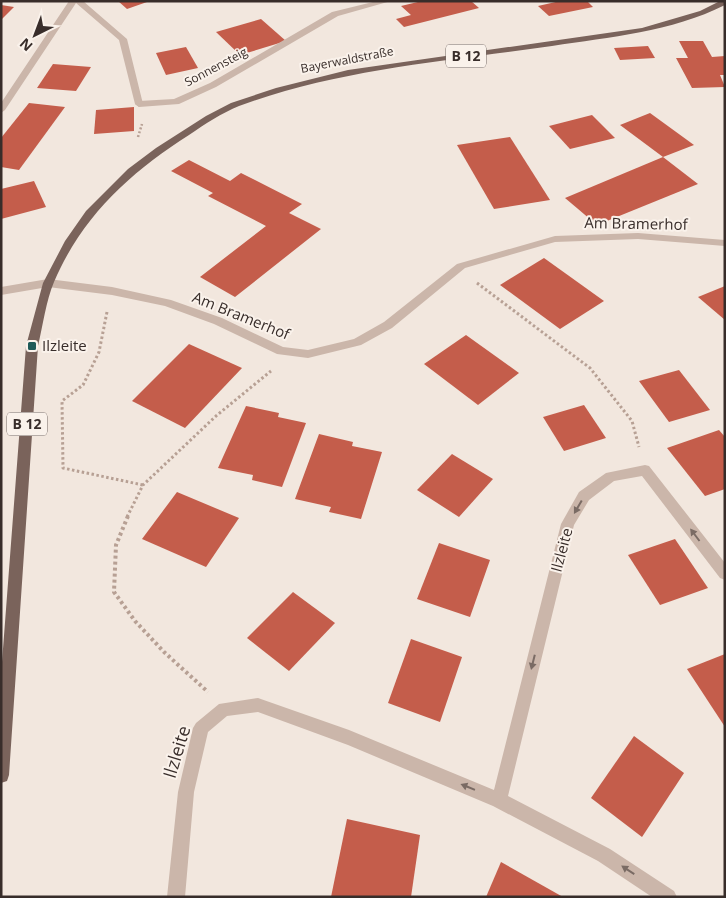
<svg xmlns="http://www.w3.org/2000/svg" width="726" height="898" font-family="'Open Sans',sans-serif">
<style>
.building{fill:#c45d4b}
.lines{fill:none;stroke-linecap:round;stroke-linejoin:round}
.path-far2{stroke:#b7a094;stroke-width:2.5;stroke-dasharray:2 2;stroke-linecap:butt}
.path-far1{stroke:#b7a094;stroke-width:3;stroke-dasharray:2.5 2.5;stroke-linecap:butt}
.path{stroke:#b7a094;stroke-width:4;stroke-dasharray:3 3;stroke-linecap:butt}
.lane{fill:#cbb6aa;fill-rule:evenodd}
.street{fill:#cbb6aa;fill-rule:evenodd}
.primary{fill:#7a635b;fill-rule:evenodd}
.oneway{fill:#7a6b64}
.poi-dot{fill:#1f5a58;stroke:#faf2eb;stroke-width:2}
.labels{text-anchor:middle;stroke-width:4;stroke-linejoin:round;paint-order:stroke}
.far-street-label{font-size:12px;fill:#382d2a;stroke:#faf2eb}
.shield{fill:#faf2eb;stroke:#726864;stroke-width:1}
.shield-label{font-size:14px;font-weight:bold;fill:#382d2a}
.street-label{font-size:15px;fill:#382d2a;stroke:#faf2eb}
.poi-label{font-size:15px;fill:#382d2a;stroke:#faf2eb;text-anchor:start}
.near-street-label{font-size:18px;fill:#382d2a;stroke:#faf2eb}
</style>
<rect width="100%" height="100%" fill="#f2e7de"/>
<!-- building -->
<g class="building">
<path d="M 118,1 L 147,1 L 147,2 L 127,9 Z"/>
<path d="M 422,1 L 471,1 L 479,8 L 404,27 L 396,19 L 411,15 L 401,6 Z"/>
<path d="M 560,1 L 587,1 L 593,7 L 549,16 L 538,6 Z"/>
<path d="M 1,5 L 14,7 L 1,20 Z"/>
<path d="M 261,19 L 286,41 L 240,55 L 216,32 Z"/>
<path d="M 679,41 L 703,41 L 712,57 L 725,56 L 725,75 L 720,75 L 725,87 L 692,88 L 676,58 L 688,58 Z"/>
<path d="M 648,46 L 655,58 L 620,60 L 614,48 Z"/>
<path d="M 186,47 L 198,68 L 166,75 L 156,53 Z"/>
<path d="M 53,64 L 91,67 L 76,91 L 37,88 Z"/>
<path d="M 29,103 L 65,107 L 19,170 L 1,167 L 1,138 Z"/>
<path d="M 134,107 L 134,131 L 94,134 L 96,110 Z"/>
<path d="M 650,113 L 694,145 L 663,157 L 620,125 Z"/>
<path d="M 592,115 L 615,138 L 570,149 L 549,126 Z"/>
<path d="M 510,137 L 550,200 L 494,209 L 457,145 Z"/>
<path d="M 663,157 L 698,184 L 597,225 L 565,198 Z"/>
<path d="M 189,160 L 230,181 L 241,173 L 302,204 L 289,213 L 321,229 L 235,297 L 200,277 L 266,226 L 208,196 L 213,193 L 171,171 Z"/>
<path d="M 34,181 L 46,207 L 1,219 L 1,189 Z"/>
<path d="M 544,258 L 604,301 L 560,329 L 500,285 Z"/>
<path d="M 725,286 L 725,320 L 698,297 Z"/>
<path d="M 466,335 L 519,373 L 478,405 L 424,364 Z"/>
<path d="M 189,344 L 242,368 L 185,428 L 132,401 Z"/>
<path d="M 679,370 L 710,410 L 669,422 L 639,381 Z"/>
<path d="M 584,405 L 606,438 L 564,451 L 543,417 Z"/>
<path d="M 246,406 L 279,413 L 278,417 L 306,423 L 282,487 L 252,480 L 253,475 L 218,468 Z"/>
<path d="M 719,430 L 725,437 L 725,489 L 705,496 L 667,448 Z"/>
<path d="M 319,434 L 353,442 L 352,446 L 382,452 L 361,519 L 329,512 L 331,507 L 295,499 Z"/>
<path d="M 452,454 L 493,479 L 459,517 L 417,490 Z"/>
<path d="M 177,492 L 239,518 L 206,567 L 142,539 Z"/>
<path d="M 675,539 L 708,588 L 660,605 L 628,555 Z"/>
<path d="M 439,543 L 490,560 L 470,617 L 417,599 Z"/>
<path d="M 293,592 L 335,623 L 289,671 L 247,638 Z"/>
<path d="M 411,639 L 462,657 L 440,722 L 388,703 Z"/>
<path d="M 725,654 L 725,727 L 687,669 Z"/>
<path d="M 634,736 L 684,773 L 642,837 L 591,798 Z"/>
<path d="M 347,819 L 420,835 L 411,897 L 331,897 Z"/>
<path d="M 501,862 L 563,897 L 486,897 Z"/>
</g>
<g class="lines">
<!-- path-far2 -->
<path class="path-far2" d="M 138,137 L 142,124"/>
<!-- path-far1 -->
<g class="path-far1">
<path d="M 477,283 L 590,368 L 632,421 L 639,447"/>
<path d="M 107,312 L 99,352 L 83,385 L 62,401 L 63,468 L 143,485"/>
<path d="M 127,517 L 143,485 L 216,416 L 271,371"/>
</g>
<!-- path -->
<path class="path" d="M 128,516 L 116,545 L 114,592 L 135,621 L 164,652 L 208,692"/>
<!-- lane -->
<path class="lane" d="M 377,1 L 391,1 L 338,16 L 216,87 L 179,104 L 139,107 L 135,104 L 139,101 L 174,99 L 210,83 L 332,12 Z"/>
<!-- street -->
<g class="street">
<path d="M 69,1 L 83,1 L 127,39 L 143,104 L 139,107 L 135,104 L 119,40 L 76,3 L 5,110 L 1,113 L 1,103 Z"/>
<path d="M 638,233 L 725,240 L 725,246 L 638,239 L 555,242 L 465,268 L 392,328 L 361,345 L 308,358 L 277,354 L 214,324 L 165,306 L 112,295 L 48,287 L 1,295 L 1,287 L 48,279 L 112,287 L 171,300 L 222,318 L 283,347 L 308,350 L 354,339 L 384,322 L 457,264 L 555,236 Z"/>
<path d="M 645,465 L 649,466 L 725,563 L 725,580 L 720,578 L 642,476 L 614,481 L 589,500 L 574,525 L 508,796 L 610,849 L 674,891 L 677,897 L 652,897 L 598,861 L 493,806 L 348,745 L 258,712 L 227,716 L 208,732 L 194,792 L 185,897 L 167,897 L 178,792 L 193,728 L 196,723 L 219,704 L 258,698 L 349,730 L 494,790 L 561,524 L 579,492 L 606,473 Z"/>
</g>
<!-- primary -->
<path class="primary" d="M 720,1 L 725,1 L 725,5 C 671,32 610,37 552,46 C 448,61 339,69 239,106 C 222,113 205,124 189,135 C 131,172 82,216 54,282 C 46,301 43,325 38,346 L 9,775 L 7,781 L 1,783 L 1,675 L 26,346 L 43,283 L 65,241 L 86,211 L 128,169 L 156,148 L 206,116 L 231,103 L 276,88 L 348,70 L 642,28 L 700,11 Z"/>
</g>
<!-- one-way arrows -->
<defs><path id="oneway-solid" d="M-6-.8H1V-3.2L6.5 0L1 3.2V.8H-6Z" transform="scale(1.25)"/></defs>
<g class="oneway">
<use href="#oneway-solid" transform="translate(578 507) rotate(120)"/>
<use href="#oneway-solid" transform="translate(695 535) rotate(-127)"/>
<use href="#oneway-solid" transform="translate(533 662) rotate(104)"/>
<use href="#oneway-solid" transform="translate(468 787) rotate(-158)"/>
<use href="#oneway-solid" transform="translate(628 870) rotate(-147)"/>
</g>
<!-- markers -->
<rect class="poi-dot" x="27" y="341" width="10" height="10" rx="2.5"/>
<g class="labels">
<!-- far-street labels -->
<g class="far-street-label">
<text transform="translate(347 60) rotate(-11)" y="4">Bayerwaldstraße</text>
<text transform="translate(216 67) rotate(-28)" y="4">Sonnensteig</text>
</g>
<!-- shield labels -->
<g class="shield">
<rect x="446" y="44.5" width="40" height="23" rx="4"/>
<rect x="7" y="412.5" width="40" height="23" rx="4"/>
</g>
<g class="shield-label">
<text x="466" y="61">B 12</text>
<text x="27" y="429">B 12</text>
</g>
<!-- street labels -->
<g class="street-label">
<text transform="translate(636 224) rotate(1)" y="5">Am Bramerhof</text>
<text transform="translate(241 316) rotate(22)" y="5">Am Bramerhof</text>
<text transform="translate(562 550) rotate(-75)" y="5">Ilzleite</text>
</g>
<!-- poi labels -->
<g class="poi-label">
<text x="42" y="351">Ilzleite</text>
</g>
<!-- near-street labels -->
<g class="near-street-label">
<text transform="translate(177 752) rotate(-73)" y="6">Ilzleite</text>
</g>
</g>
<!-- border -->
<rect width="726" height="898" fill="none" stroke="#382d2a" stroke-width="5"/>
<!-- north arrow -->
<g transform="translate(35 35) rotate(222)" stroke="#faf2eb" stroke-width="4" paint-order="stroke">
<path d="M0-4L9 19L0 12L-9 19Z" fill="#382d2a"/>
<text y="-8" font-size="14" font-weight="bold" text-anchor="middle" fill="#382d2a">N</text>
</g>
</svg>
